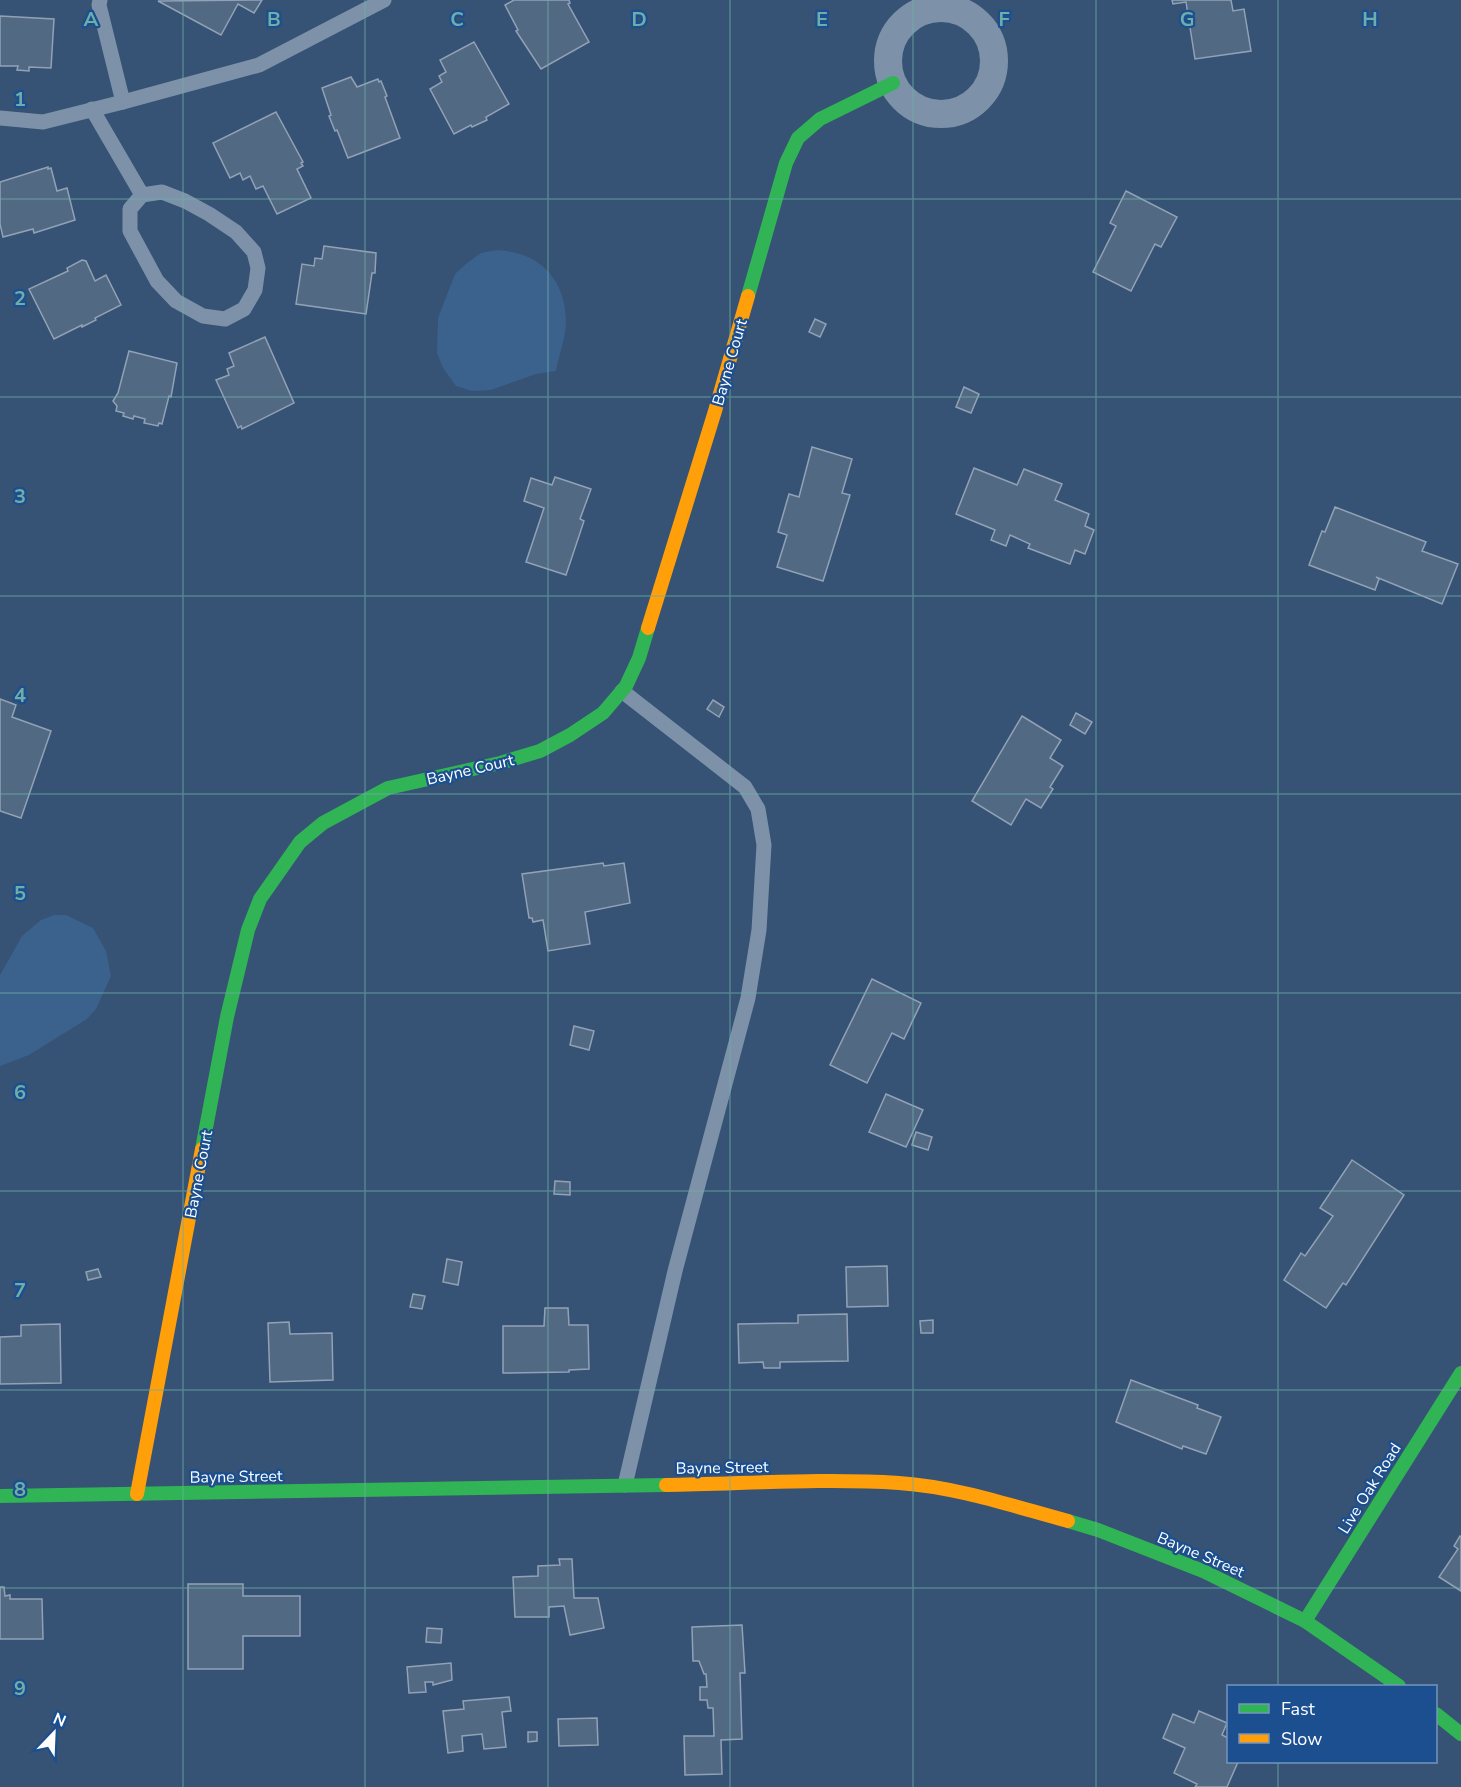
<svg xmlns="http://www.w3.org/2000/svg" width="1461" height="1787" font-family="'Nunito Sans',sans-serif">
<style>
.water{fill:#3b618d}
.building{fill:#526984;stroke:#92a2b6;stroke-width:1.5}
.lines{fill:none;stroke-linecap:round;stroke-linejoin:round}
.lane{stroke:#7d92a8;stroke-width:15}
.street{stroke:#7d92a8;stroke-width:28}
.fast{stroke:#30b455;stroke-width:14}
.slow{stroke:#ff9f0a;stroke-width:14}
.grid{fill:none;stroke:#6fada8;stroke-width:1.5;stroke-opacity:0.55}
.labels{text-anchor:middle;stroke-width:4.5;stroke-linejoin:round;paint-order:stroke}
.street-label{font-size:16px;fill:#fff;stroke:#1b4f8f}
.grid-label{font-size:20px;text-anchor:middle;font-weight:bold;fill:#6fada8;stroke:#1b4f8f;stroke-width:4.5;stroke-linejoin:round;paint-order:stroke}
</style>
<rect width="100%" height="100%" fill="#365274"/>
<!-- water -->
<g class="water">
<path d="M 497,250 C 539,252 565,278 566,321 C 566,337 559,355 556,371 L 536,374 L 491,390 L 472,391 L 456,386 L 443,368 L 437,353 L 438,318 L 455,274 L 467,263 L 481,253 Z"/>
<path d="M 54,915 L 66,915 L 93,928 L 106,951 L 111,976 L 96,1009 L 87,1019 L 29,1055 L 0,1066 L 0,975 L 22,936 L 41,920 Z"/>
</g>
<!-- building -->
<g class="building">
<path d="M 262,0 L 254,13 L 238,4 L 221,35 L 158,1 Z"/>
<path d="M 514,0 L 569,0 L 570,3 L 568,4 L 589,42 L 541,69 L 516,31 L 518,30 L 505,5 Z"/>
<path d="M 1172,0 L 1231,0 L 1233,11 L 1244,9 L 1251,51 L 1195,59 L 1186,2 L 1173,4 Z"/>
<path d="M 0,16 L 54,19 L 51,68 L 29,67 L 29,71 L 17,70 L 18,66 L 0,66 Z"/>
<path d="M 474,42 L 509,104 L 486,117 L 487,120 L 472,127 L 471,125 L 454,134 L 430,89 L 442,82 L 439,76 L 446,72 L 440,60 Z"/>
<path d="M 351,77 L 357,87 L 378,79 L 379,82 L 381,81 L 387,96 L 385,97 L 400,138 L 348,158 L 337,130 L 335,131 L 329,116 L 331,115 L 322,88 Z"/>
<path d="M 276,112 L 303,162 L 301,163 L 303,166 L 297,169 L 311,198 L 277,214 L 263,186 L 256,189 L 250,176 L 243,180 L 240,173 L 230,178 L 213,143 Z"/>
<path d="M 48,167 L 48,169 L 51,168 L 57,191 L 67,188 L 75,220 L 34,233 L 33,229 L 3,237 L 0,224 L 0,182 Z"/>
<path d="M 1126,191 L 1177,217 L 1161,247 L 1155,244 L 1131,291 L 1093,272 L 1116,226 L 1110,223 Z"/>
<path d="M 324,246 L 376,253 L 375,273 L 372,273 L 366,314 L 296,304 L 302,264 L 314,266 L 315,258 L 322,259 Z"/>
<path d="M 82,260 L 86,261 L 95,281 L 106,275 L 121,305 L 95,318 L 96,320 L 82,327 L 82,325 L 54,339 L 29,289 L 68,271 L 67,268 Z"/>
<path d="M 815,319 L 826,324 L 820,337 L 809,332 Z"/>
<path d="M 265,337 L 294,403 L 242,429 L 241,426 L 238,428 L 216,380 L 229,375 L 227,369 L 234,366 L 229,353 Z"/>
<path d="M 129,351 L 177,363 L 171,397 L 169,396 L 162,424 L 159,423 L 158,426 L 144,423 L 145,419 L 134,416 L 133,419 L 123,416 L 124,413 L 116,411 L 117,406 L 113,401 L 118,393 Z"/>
<path d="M 964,387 L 979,394 L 971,413 L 956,407 Z"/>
<path d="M 812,447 L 852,459 L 842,493 L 850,495 L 823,581 L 777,567 L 787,535 L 778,532 L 789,494 L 799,497 Z"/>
<path d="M 974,468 L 1017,485 L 1024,469 L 1062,484 L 1055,500 L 1089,514 L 1085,526 L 1094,530 L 1085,554 L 1075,550 L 1070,564 L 1028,548 L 1030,544 L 1010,535 L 1006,546 L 991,540 L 995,530 L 956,514 Z"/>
<path d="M 555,477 L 591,489 L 580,519 L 584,521 L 566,575 L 526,562 L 544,508 L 524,501 L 531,478 L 552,485 Z"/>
<path d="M 1335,507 L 1426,542 L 1422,551 L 1458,564 L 1442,604 L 1376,577 L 1379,579 L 1375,590 L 1309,565 L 1322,531 L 1325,532 Z"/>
<path d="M 0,699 L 16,705 L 12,717 L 51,731 L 21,818 L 0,811 Z"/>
<path d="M 713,700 L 724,707 L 719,717 L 707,709 Z"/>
<path d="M 1076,713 L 1092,722 L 1085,734 L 1070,725 Z"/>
<path d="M 1022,716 L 1061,740 L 1050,758 L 1063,766 L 1050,787 L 1053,789 L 1041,808 L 1026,799 L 1011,825 L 972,801 Z"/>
<path d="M 603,863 L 604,866 L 624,863 L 630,903 L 585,912 L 590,944 L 548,951 L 543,920 L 533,922 L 532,918 L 529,918 L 522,874 Z"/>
<path d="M 872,979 L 921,1003 L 904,1039 L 892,1033 L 867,1083 L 830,1065 Z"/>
<path d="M 574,1026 L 594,1031 L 589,1050 L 570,1045 Z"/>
<path d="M 886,1094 L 923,1110 L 906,1147 L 869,1132 Z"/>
<path d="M 916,1132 L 932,1137 L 928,1150 L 912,1145 Z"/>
<path d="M 1352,1160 L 1404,1195 L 1346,1285 L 1343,1283 L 1326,1308 L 1284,1280 L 1301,1253 L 1305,1256 L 1333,1216 L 1320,1208 Z"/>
<path d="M 555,1181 L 570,1182 L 570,1195 L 554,1194 Z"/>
<path d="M 447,1259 L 462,1262 L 458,1285 L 443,1282 Z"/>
<path d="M 887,1266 L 888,1306 L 847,1307 L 846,1267 Z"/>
<path d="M 98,1269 L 101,1277 L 88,1280 L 86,1272 Z"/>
<path d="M 413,1294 L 425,1296 L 422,1309 L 410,1307 Z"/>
<path d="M 545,1308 L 568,1308 L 569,1325 L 588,1325 L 589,1369 L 569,1370 L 569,1372 L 503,1373 L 503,1326 L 544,1326 Z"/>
<path d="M 847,1314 L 848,1361 L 780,1362 L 780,1368 L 764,1368 L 763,1362 L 739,1363 L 738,1324 L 798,1323 L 798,1315 Z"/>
<path d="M 933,1320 L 933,1333 L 921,1333 L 920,1321 Z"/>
<path d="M 289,1322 L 290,1334 L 332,1333 L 333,1380 L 270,1382 L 268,1323 Z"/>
<path d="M 60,1324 L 61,1383 L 0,1384 L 0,1337 L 21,1336 L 21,1325 Z"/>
<path d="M 1131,1380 L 1198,1405 L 1197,1408 L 1221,1417 L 1206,1454 L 1183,1446 L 1182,1449 L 1116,1422 Z"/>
<path d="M 1460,1536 L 1461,1537 L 1461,1591 L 1439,1577 L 1458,1549 L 1454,1546 Z"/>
<path d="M 559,1559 L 572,1559 L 574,1598 L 598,1598 L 604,1628 L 570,1635 L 564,1606 L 549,1607 L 549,1617 L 515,1617 L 513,1577 L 538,1576 L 538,1566 L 560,1565 Z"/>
<path d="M 188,1584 L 243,1584 L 243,1596 L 300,1596 L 300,1636 L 243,1636 L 243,1669 L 188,1669 Z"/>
<path d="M 0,1587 L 4,1587 L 5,1596 L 10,1595 L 10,1599 L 42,1599 L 43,1639 L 0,1639 Z"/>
<path d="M 742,1625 L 745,1673 L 740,1673 L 742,1739 L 721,1740 L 722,1774 L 685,1775 L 684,1736 L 714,1736 L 713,1708 L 708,1708 L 707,1700 L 700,1700 L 700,1687 L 707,1687 L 706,1674 L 704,1674 L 699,1661 L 693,1661 L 692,1627 Z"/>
<path d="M 427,1628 L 442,1629 L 441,1643 L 426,1642 Z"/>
<path d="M 451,1663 L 452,1680 L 433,1685 L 433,1682 L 425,1682 L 426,1692 L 409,1693 L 407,1667 Z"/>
<path d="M 509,1697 L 511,1711 L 502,1712 L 506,1747 L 484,1749 L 482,1734 L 462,1736 L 463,1751 L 448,1753 L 443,1711 L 464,1709 L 463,1701 Z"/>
<path d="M 1199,1711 L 1227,1723 L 1222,1735 L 1228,1738 L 1228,1762 L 1238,1762 L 1227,1787 L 1195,1787 L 1197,1784 L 1174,1773 L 1185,1748 L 1163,1738 L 1173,1714 L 1194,1723 Z"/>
<path d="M 597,1718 L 598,1745 L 559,1746 L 558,1719 Z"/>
<path d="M 528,1732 L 537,1732 L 537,1741 L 528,1742 Z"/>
</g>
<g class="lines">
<!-- lane -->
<g class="lane">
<path d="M 100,0 L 99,5 L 123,102"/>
<path d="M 92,109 L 142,195 L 130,209 L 130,231 L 157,281 L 176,301 L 203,316 L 225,319 L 244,309 L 255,290 L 258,268 L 254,252 L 236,232 L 209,214 L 185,201 L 162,192 L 142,195"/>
<path d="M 0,118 L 43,122 L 123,102 L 259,65 L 384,0"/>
<path d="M 622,691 L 745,787 L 758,809 L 764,845 L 759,930 L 748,998 L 675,1271 L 625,1485"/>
</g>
<!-- street -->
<circle class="street" cx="941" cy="61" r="53"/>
<!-- fast -->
<g class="fast">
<path d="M 748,296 L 786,163 L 798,138 L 820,119 L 893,83"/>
<path d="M 202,1149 L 227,1017 L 248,930 L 260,899 L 300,842 L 323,823 L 388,788 L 500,763 L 540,751 L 570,735 L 603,713 L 626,686 L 639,658 L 648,628"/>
<path d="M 0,1496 L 666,1485"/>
<path d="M 1068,1521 L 1098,1530 L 1203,1571 L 1305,1621 L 1399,1686"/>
<path d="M 1305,1621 L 1461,1373"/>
<path d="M 1436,1714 L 1461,1734"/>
</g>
<!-- slow -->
<g class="slow">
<path d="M 648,628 L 715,411 L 748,296"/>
<path d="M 666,1485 C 743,1484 822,1478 899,1483 C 957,1487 1012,1506 1068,1521"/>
<path d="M 137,1494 L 202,1149"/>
</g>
</g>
<!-- grid -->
<path class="grid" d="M 183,0 L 183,1787M 365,0 L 365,1787M 548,0 L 548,1787M 730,0 L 730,1787M 913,0 L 913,1787M 1096,0 L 1096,1787M 1278,0 L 1278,1686M 0,199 L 1461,199M 0,397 L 1461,397M 0,596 L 1461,596M 0,794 L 1461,794M 0,993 L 1461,993M 0,1191 L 1461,1191M 0,1390 L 1461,1390M 0,1588 L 1461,1588M 1278,1762 L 1278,1787"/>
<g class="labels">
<!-- street labels -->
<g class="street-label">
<text transform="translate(729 362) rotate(-74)" y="6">Bayne Court</text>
<text transform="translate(470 769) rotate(-13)" y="6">Bayne Court</text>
<text transform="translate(198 1174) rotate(-79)" y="6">Bayne Court</text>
<text transform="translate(722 1467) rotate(-1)" y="6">Bayne Street</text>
<text transform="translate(236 1476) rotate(-1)" y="6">Bayne Street</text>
<text transform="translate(1369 1488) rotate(-58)" y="6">Live Oak Road</text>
<text transform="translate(1201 1554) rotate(23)" y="6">Bayne Street</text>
</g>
</g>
<g class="grid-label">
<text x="91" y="26">A</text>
<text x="274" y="26">B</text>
<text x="457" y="26">C</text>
<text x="639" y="26">D</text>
<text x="822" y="26">E</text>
<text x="1004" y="26">F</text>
<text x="1187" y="26">G</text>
<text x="1370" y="26">H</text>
<text x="20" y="106">1</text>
<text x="20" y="305">2</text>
<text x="20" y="503">3</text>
<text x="20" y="702">4</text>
<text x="20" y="900">5</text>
<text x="20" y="1099">6</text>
<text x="20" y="1297">7</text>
<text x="20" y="1496">8</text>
<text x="20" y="1695">9</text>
</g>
<!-- legend -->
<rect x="1227" y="1685" width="210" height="78" fill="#1b4f8f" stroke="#7695bc" stroke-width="1.5"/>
<rect x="1239" y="1704" width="30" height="9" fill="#30b455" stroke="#7695bc" stroke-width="1.5"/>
<text x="1281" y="1715" font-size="18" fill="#ffffff">Fast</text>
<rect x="1239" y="1734" width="30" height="9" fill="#ff9f0a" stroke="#7695bc" stroke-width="1.5"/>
<text x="1281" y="1745" font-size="18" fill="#ffffff">Slow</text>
<!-- north arrow -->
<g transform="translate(54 1733) rotate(23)" stroke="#1b4f8f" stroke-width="4.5" paint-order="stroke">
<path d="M0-4.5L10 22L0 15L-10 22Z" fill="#ffffff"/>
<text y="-9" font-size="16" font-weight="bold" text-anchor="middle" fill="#ffffff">N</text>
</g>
</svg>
